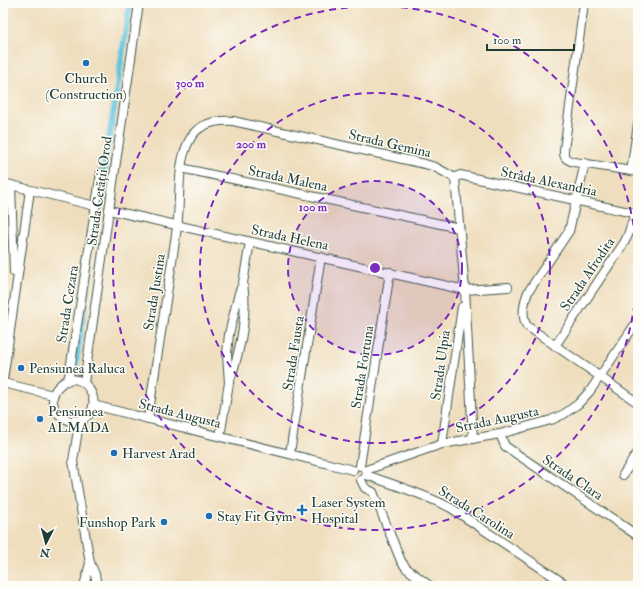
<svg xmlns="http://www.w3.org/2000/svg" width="641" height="589" font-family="'IM FELL Double Pica',serif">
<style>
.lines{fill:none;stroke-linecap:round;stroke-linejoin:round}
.canal{stroke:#61c4e0;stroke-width:6}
.minor-casing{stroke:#3e5549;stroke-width:10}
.minor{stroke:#fff;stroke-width:8}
.ring{fill:none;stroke:#7b2cbf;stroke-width:2;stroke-dasharray:7 5}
.poi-dot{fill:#1f6fb2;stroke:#fdfcf7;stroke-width:1.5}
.labels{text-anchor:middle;stroke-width:3;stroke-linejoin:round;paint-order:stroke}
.poi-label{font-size:14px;fill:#1f3d34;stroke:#fdfcf7;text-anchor:start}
.street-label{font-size:14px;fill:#1f3d34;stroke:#fdfcf7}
.centre{fill:#7b2cbf;stroke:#fdfcf7;stroke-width:2}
.ring-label{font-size:12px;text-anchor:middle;font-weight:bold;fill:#7b2cbf;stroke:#fdfcf7;stroke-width:3;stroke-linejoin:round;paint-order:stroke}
</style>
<rect width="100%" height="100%" fill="#fdfcf7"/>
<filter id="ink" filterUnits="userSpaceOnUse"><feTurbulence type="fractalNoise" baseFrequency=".025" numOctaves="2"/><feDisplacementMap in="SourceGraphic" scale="8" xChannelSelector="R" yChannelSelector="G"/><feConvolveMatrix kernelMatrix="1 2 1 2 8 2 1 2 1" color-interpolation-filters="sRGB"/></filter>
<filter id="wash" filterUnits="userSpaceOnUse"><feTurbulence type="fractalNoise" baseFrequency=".012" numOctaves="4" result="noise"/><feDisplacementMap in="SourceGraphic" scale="16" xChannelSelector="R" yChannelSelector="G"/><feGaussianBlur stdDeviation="0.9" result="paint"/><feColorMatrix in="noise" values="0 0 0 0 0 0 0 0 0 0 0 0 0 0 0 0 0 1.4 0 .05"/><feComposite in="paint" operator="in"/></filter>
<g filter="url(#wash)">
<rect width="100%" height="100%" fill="#efdebd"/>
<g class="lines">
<!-- canal -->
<g class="canal">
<path d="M 103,179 L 130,3"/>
<path d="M 74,377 L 89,273"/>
</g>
</g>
</g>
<g filter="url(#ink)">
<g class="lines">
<defs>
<g id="minor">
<path d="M 584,3 L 564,150 C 563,158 567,160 574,162 L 638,172"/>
<path d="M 585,163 L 569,231 L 528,292 C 524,301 521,317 527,326 L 638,403"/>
<path d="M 181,168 L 459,228"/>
<path d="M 631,171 L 638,124"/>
<path d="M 455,178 L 465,290 L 473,439"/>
<path d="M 455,178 L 460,175 L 638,214"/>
<path d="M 3,183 L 95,206"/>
<path d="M 11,185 L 14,272"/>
<path d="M 109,210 L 465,290 L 508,287"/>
<path d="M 555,346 L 624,243 L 628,235 L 635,213"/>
<path d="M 3,380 L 30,190"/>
<path d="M 230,380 C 240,351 248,315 243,284"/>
<path d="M 67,381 L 69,376 L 101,173"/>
<path d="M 3,383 L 53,395"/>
<path d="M 84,383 L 139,3"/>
<path d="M 93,405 L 353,470"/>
<path d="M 85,417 L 78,430 L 73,461 L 90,563 L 95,574 L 97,586"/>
<path d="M 148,419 C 157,355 168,291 177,227 C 181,200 176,165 189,141 C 197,124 215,120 233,121 L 425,164 L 435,167 L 455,178"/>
<path d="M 71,421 C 116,419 84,358 58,387 C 53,392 52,400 54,407 C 58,420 74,418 78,430"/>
<path d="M 500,434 L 505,446 L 638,536"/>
<path d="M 220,436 L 229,383 L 227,354 L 229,334 L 239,293 L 243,283 L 250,242"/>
<path d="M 442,444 L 462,307"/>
<path d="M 290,453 L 321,257"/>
<path d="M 360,466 L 390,272"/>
<path d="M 366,470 L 442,444 L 500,434 L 551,420 L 564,414 L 578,404 L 590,391 L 638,320"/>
<path d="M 366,475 C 395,485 424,494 451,508 L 568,586"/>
<path d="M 623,475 L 638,452"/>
<path d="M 361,480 L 365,488 L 373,492 L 401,561 L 406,568 L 430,586"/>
<path d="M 84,586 L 90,563"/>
</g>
</defs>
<!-- minor casing -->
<use href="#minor" class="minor-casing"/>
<!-- minor -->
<use href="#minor" class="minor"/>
</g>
</g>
<!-- distance rings -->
<circle cx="375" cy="268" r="87" fill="#7b2cbf" fill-opacity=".12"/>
<g class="ring">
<circle cx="375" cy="268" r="87"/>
<circle cx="375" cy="268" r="175"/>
<circle cx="375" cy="268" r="262"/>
</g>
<!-- markers -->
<g class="poi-dot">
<circle cx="86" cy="63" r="4"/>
<circle cx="21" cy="368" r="4"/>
<circle cx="40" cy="419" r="4"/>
<circle cx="114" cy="453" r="4"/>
<path d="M300 504h4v4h4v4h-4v4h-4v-4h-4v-4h4z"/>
<circle cx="209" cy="516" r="4"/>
<circle cx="164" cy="522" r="4"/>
</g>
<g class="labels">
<!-- poi labels -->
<g class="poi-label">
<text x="86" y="83" text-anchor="middle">Church<tspan x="86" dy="16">(Construction)</tspan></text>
<text x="29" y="373">Pensiunea Raluca</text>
<text x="48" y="416">Pensiunea<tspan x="48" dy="16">ALMADA</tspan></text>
<text x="122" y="458">Harvest Arad</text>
<text x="311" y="507">Laser System<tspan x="311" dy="16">Hospital</tspan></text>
<text x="217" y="521">Stay Fit Gym</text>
<text x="156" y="527" text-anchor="end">Funshop Park</text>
</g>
<!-- street labels -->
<g class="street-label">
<text transform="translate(390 143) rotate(13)" y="5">Strada Gemina</text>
<text transform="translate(288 178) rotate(12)" y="5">Strada Malena</text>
<text transform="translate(549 181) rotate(12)" y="5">Strada Alexandria</text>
<text transform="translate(99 191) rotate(-82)" y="5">Strada Cetății Orod</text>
<text transform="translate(290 237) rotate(12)" y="5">Strada Helena</text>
<text transform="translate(587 274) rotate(-56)" y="5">Strada Afrodita</text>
<text transform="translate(154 292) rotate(-81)" y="5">Strada Justina</text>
<text transform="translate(67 304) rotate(-81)" y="5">Strada Cezara</text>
<text transform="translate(293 353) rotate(-81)" y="5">Strada Fausta</text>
<text transform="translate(440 365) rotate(-82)" y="5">Strada Ulpia</text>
<text transform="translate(362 367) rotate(-81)" y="5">Strada Fortuna</text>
<text transform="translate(180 413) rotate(14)" y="5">Strada Augusta</text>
<text transform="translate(497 419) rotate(-12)" y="5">Strada Augusta</text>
<text transform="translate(573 477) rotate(34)" y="5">Strada Clara</text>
<text transform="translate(477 512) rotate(32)" y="5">Strada Carolina</text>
</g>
</g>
<circle cx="375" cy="268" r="6" class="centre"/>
<g class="ring-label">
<text x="190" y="87">300 m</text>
<text x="251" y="148">200 m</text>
<text x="313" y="211">100 m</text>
</g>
<!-- margin -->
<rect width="641" height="589" fill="none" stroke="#fdfcf7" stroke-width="16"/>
<!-- north arrow -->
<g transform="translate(46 543) rotate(186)" stroke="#fdfcf7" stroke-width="3" paint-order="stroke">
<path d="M0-3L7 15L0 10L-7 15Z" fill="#1f3d34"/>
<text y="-6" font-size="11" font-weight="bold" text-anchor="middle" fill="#1f3d34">N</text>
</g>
<!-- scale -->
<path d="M487 44v6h87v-6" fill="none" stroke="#1f3d34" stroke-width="2"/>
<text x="493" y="44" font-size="12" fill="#1f3d34" stroke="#fdfcf7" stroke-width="3" paint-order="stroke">100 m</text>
</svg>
